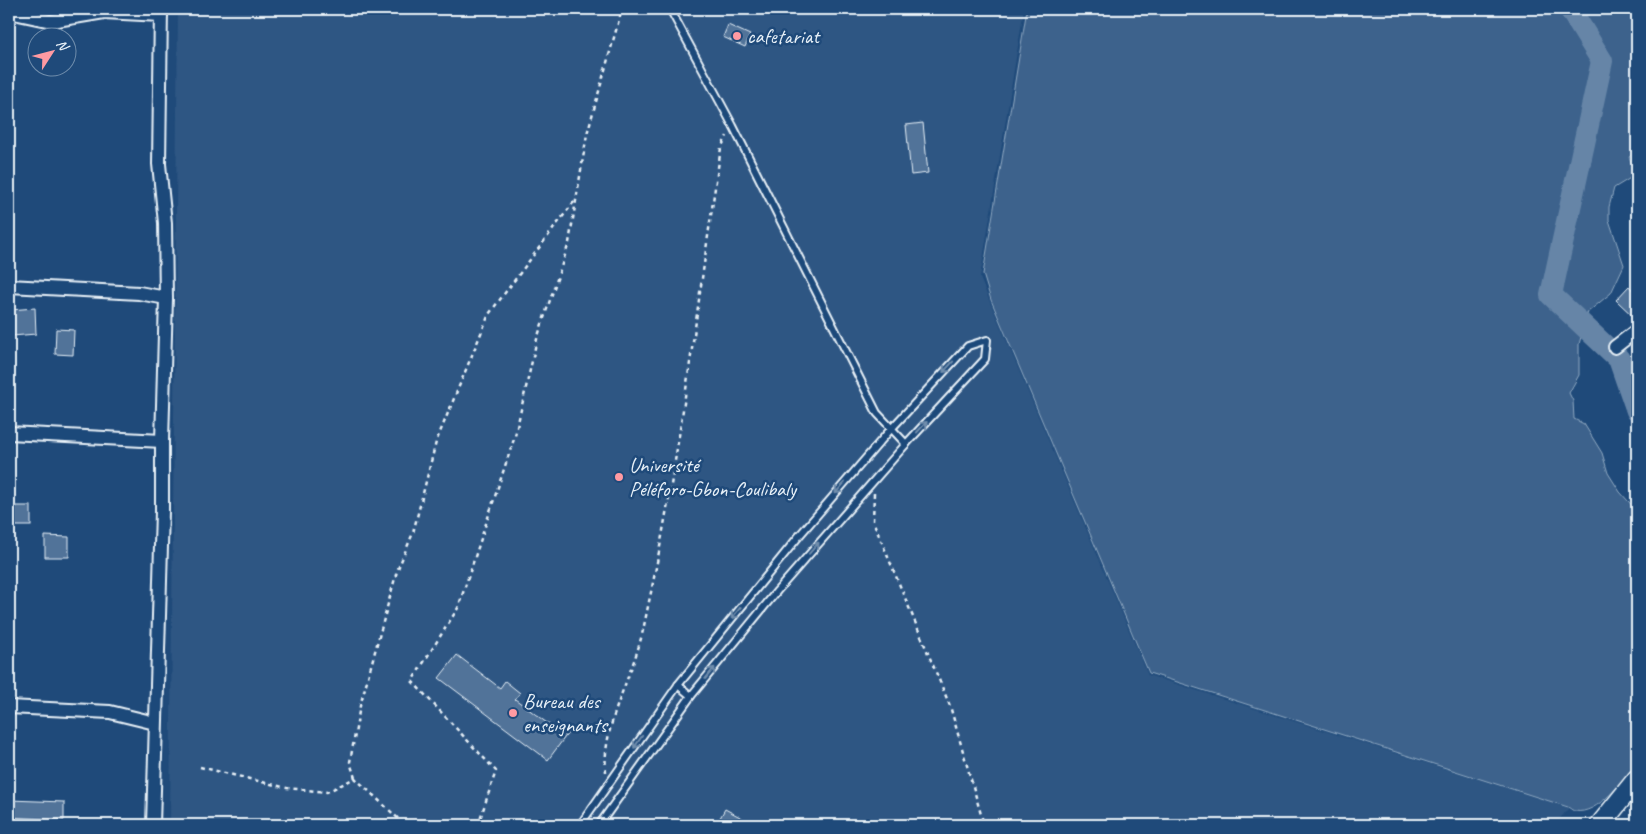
<svg xmlns="http://www.w3.org/2000/svg" width="1646" height="834" font-family="Caveat,sans-serif">
<style>
.built{fill:#2e5683}
.green{fill:#3c628c;stroke:#92aac2}
.lines{fill:none;stroke-linecap:round;stroke-linejoin:round}
.river{stroke:#6685a7;stroke-width:22}
.building{fill:#517399;stroke:#e8f1f8}
.lane-casing{stroke:#e8f1f8;stroke-width:10}
.street-casing{stroke:#e8f1f8;stroke-width:16}
.primary-casing{stroke:#e8f1f8;stroke-width:22}
.path{stroke:#e8f1f8;stroke-width:2.5;stroke-dasharray:4 4;stroke-linecap:butt}
.lane{stroke:#1f4a7a;stroke-width:6}
.street{stroke:#1f4a7a;stroke-width:12}
.primary{stroke:#1f4a7a;stroke-width:19}
.oneway{stroke:#6f8dac}
.poi-dot{fill:#ff9aa2;stroke:#1f4a7a;stroke-width:2}
.labels{text-anchor:middle;stroke-width:5;stroke-linejoin:round;paint-order:stroke}
.poi-label{font-size:21px;fill:#e8f1f8;stroke:#1f4a7a;text-anchor:start}
</style>
<rect width="100%" height="100%" fill="#1f4a7a"/>
<filter id="ink" filterUnits="userSpaceOnUse"><feTurbulence type="fractalNoise" baseFrequency=".02" numOctaves="2"/><feDisplacementMap in="SourceGraphic" scale="10" xChannelSelector="R" yChannelSelector="G"/><feConvolveMatrix kernelMatrix="1 2 1 2 8 2 1 2 1" color-interpolation-filters="sRGB"/></filter>
<g filter="url(#ink)">
<!-- built -->
<path class="built" d="M 178,9 L 1024,9 L 980,278 L 1148,675 L 1569,808 L 1554,825 L 170,825 Z"/>
<!-- green -->
<path class="green" d="M 1027,9 L 1637,9 L 1637,151 L 1629,157 L 1637,174 L 1614,188 L 1609,207 L 1609,220 L 1624,265 L 1611,293 L 1588,312 L 1579,344 L 1579,375 L 1569,393 L 1573,401 L 1574,419 L 1584,424 L 1602,453 L 1608,473 L 1620,492 L 1637,511 L 1637,765 C 1624,779 1597,816 1575,811 C 1573,811 1571,809 1568,807 L 1149,673 L 991,300 L 983,274 Z"/>
<g class="lines">
<!-- river -->
<path class="river" d="M 1570,9 L 1602,61 L 1551,295 L 1619,359 L 1637,411"/>
</g>
<!-- building -->
<g class="building">
<path d="M 728,25 L 750,35 L 745,47 L 723,37 Z"/>
<path d="M 923,123 L 928,173 L 911,175 L 906,125 Z"/>
<path d="M 1629,286 L 1637,295 L 1637,320 L 1616,300 Z"/>
<path d="M 35,308 L 36,334 L 12,336 L 10,310 Z"/>
<path d="M 56,329 L 74,330 L 73,355 L 55,354 Z"/>
<rect x="9" y="506" width="22" height="20"/>
<path d="M 45,536 L 69,537 L 69,557 L 45,557 Z"/>
<path d="M 457,655 L 500,688 L 505,681 L 520,693 L 515,699 L 555,729 L 558,725 L 568,733 L 548,760 L 439,678 Z"/>
<path d="M 9,800 L 64,802 L 64,820 L 9,817 Z"/>
<path d="M 725,809 L 755,825 L 716,825 Z"/>
</g>
<g class="lines">
<defs>
<g id="lane">
<path d="M 670,9 L 733,126 L 877,413 L 906,444"/>
<path d="M 678,685 L 691,696"/>
<path d="M 580,825 L 678,685 L 799,536 L 891,429 L 968,346 L 987,340 L 985,359 L 906,444 L 777,591 L 691,696 L 599,825"/>
</g>
<g id="street">
<path d="M 9,12 L 51,21 L 104,12 L 161,15"/>
<path d="M 9,286 L 139,293 L 166,298"/>
<path d="M 1615,347 L 1637,330"/>
<path d="M 9,433 L 162,441"/>
<path d="M 9,707 L 110,712 L 155,723"/>
<path d="M 153,825 L 162,511 L 162,441 L 166,298 L 165,223 L 159,164 L 161,9"/>
</g>
<path id="primary" d="M 1600,825 L 1637,779"/>
</defs>
<!-- lane casing -->
<use href="#lane" class="lane-casing"/>
<!-- street casing -->
<use href="#street" class="street-casing"/>
<!-- primary casing -->
<use href="#primary" class="primary-casing"/>
<!-- path -->
<g class="path">
<path d="M 874,493 L 873,521 L 950,706 L 984,825"/>
<path d="M 200,767 L 287,788 L 327,792 L 355,778 L 405,825"/>
<path d="M 606,772 C 602,732 625,689 637,652 C 643,634 646,615 650,597 C 681,449 698,297 721,148 L 727,136"/>
<path d="M 355,778 L 350,762 L 360,706 L 397,571 L 413,533 L 436,442 L 489,314 L 576,199"/>
<path d="M 478,825 L 496,771 L 412,681 L 458,608 L 515,436 L 537,339 L 569,243 L 587,134 L 622,9"/>
</g>
<!-- lane -->
<use href="#lane" class="lane"/>
<!-- street -->
<use href="#street" class="street"/>
<!-- primary -->
<use href="#primary" class="primary"/>
</g>
<!-- one-way arrows -->
<defs><path id="oneway-shaft" d="M-6 0H5M1.5-3L5.5 0L1.5 3" fill="none" stroke-width="1.6" stroke-linecap="round" stroke-linejoin="round" transform="scale(1.25)"/></defs>
<g class="oneway">
<use href="#oneway-shaft" transform="translate(948 367) rotate(133)"/>
<use href="#oneway-shaft" transform="translate(922 427) rotate(-47)"/>
<use href="#oneway-shaft" transform="translate(840 488) rotate(131)"/>
<use href="#oneway-shaft" transform="translate(814 548) rotate(-49)"/>
<use href="#oneway-shaft" transform="translate(736 613) rotate(129)"/>
<use href="#oneway-shaft" transform="translate(710 673) rotate(-51)"/>
<use href="#oneway-shaft" transform="translate(638 742) rotate(124)"/>
</g>
</g>
<!-- markers -->
<g class="poi-dot">
<circle cx="737" cy="36" r="5"/>
<circle cx="619" cy="477" r="5"/>
<circle cx="513" cy="713" r="5"/>
</g>
<g class="labels">
<!-- poi labels -->
<g class="poi-label">
<text x="747" y="43">cafetariat</text>
<text x="629" y="472">Université<tspan x="629" dy="24">Péléforo-Gbon-Coulibaly</tspan></text>
<text x="523" y="708">Bureau des<tspan x="523" dy="24">enseignants</tspan></text>
</g>
</g>
<!-- margin -->
<rect width="1646" height="834" fill="none" stroke="#1f4a7a" stroke-width="30"/>
<rect x="15" y="15" width="1616" height="804" fill="none" stroke="#e8f1f8" stroke-width="2" filter="url(#ink)"/>
<!-- north arrow -->
<g transform="translate(52 52) rotate(54)"><circle r="24" fill="#1f4a7a" stroke="#6f8dac"/>
<path d="M0-4L9 19L0 12L-9 19Z" fill="#ff9aa2"/>
<text y="-8" font-size="14" font-weight="bold" text-anchor="middle" fill="#e8f1f8">N</text>
</g>
</svg>
